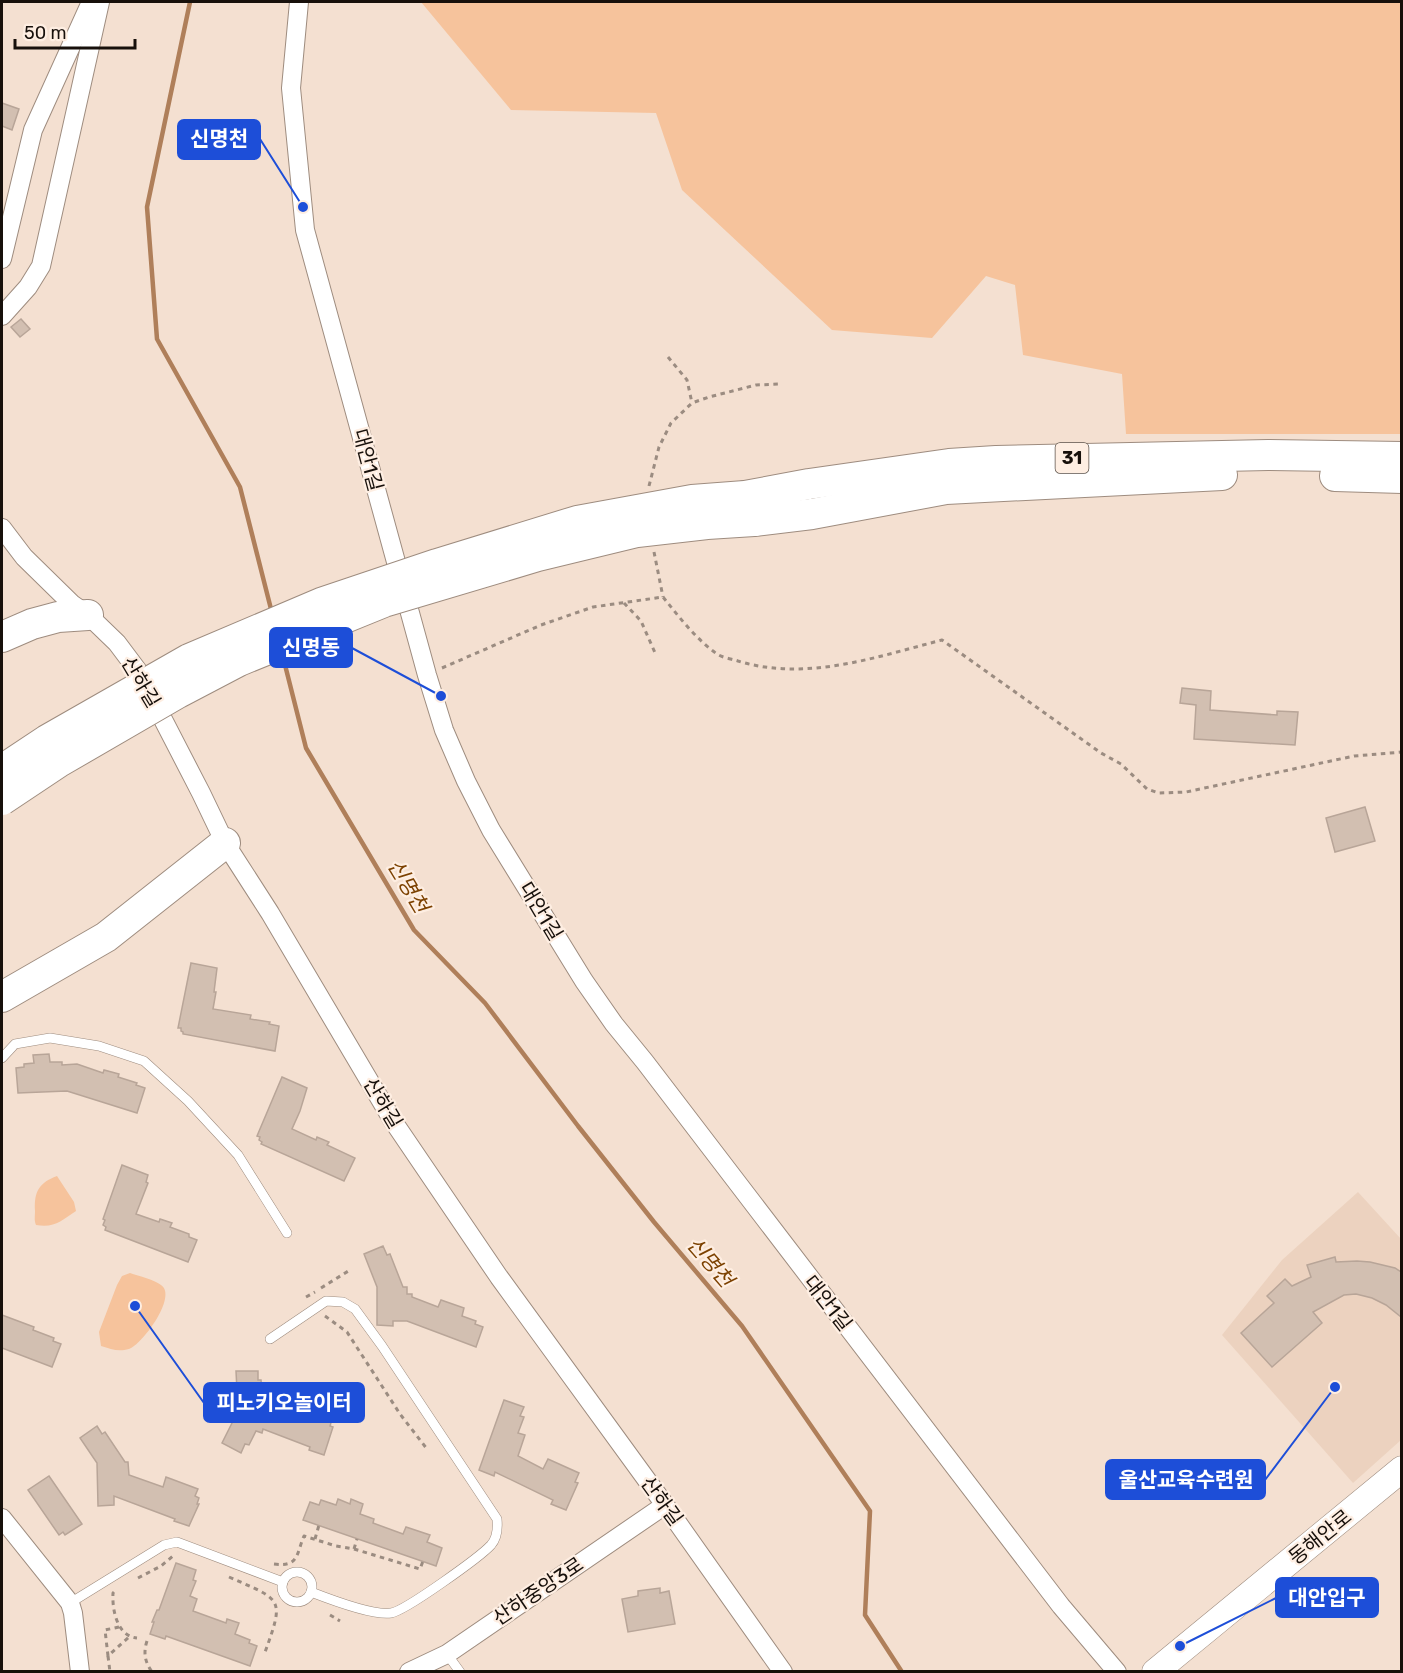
<svg xmlns="http://www.w3.org/2000/svg" width="1403" height="1673" font-family="Rubik,'Noto Sans KR',sans-serif">
<style>
.built{fill:#ecd2bf}
.green{fill:#f6c39c}
.lines{fill:none;stroke-linecap:round;stroke-linejoin:round}
.stream{stroke:#af7f5a;stroke-width:4.5}
.building{fill:#d2bfb1;stroke:#b8a598;stroke-width:1.5}
.service-casing{stroke:#9e8c7f;stroke-width:10}
.minor-casing{stroke:#9e8c7f;stroke-width:20}
.secondary-casing{stroke:#9e8c7f;stroke-width:27}
.trunk-casing{stroke:#9e8c7f;stroke-width:32}
.path{stroke:#9b8c81;stroke-width:3;stroke-dasharray:4.5 4.5;stroke-linecap:butt}
.service{stroke:#fff;stroke-width:9}
.minor{stroke:#fff;stroke-width:18}
.secondary{stroke:#fff;stroke-width:26}
.trunk{stroke:#fff;stroke-width:30}
.trunk-bridge-casing{stroke:#9e8c7f;stroke-width:32;stroke-linecap:butt}
.trunk-bridge{stroke:#fff;stroke-width:30}
.labels{text-anchor:middle;stroke-width:4.5;stroke-linejoin:round;paint-order:stroke}
.shield{fill:#feeee2;stroke:#5c534c;stroke-width:1.5}
.shield-label{font-size:18px;font-weight:bold;fill:#17100b}
.street-label{font-size:20px;fill:#17100b;stroke:#feeee2}
.water-label{font-size:21px;font-style:italic;fill:#7c4100;stroke:#feeee2}
.leader{fill:none;stroke:#1d4ed8;stroke-width:2}
.callout-dot{fill:#1d4ed8;stroke:#feeee2;stroke-width:2}
.callout{fill:#1d4ed8;stroke:#1d4ed8;stroke-width:2}
.callout-label{font-size:21px;text-anchor:middle;font-weight:bold;fill:#fff}
</style>
<rect width="100%" height="100%" fill="#f4e0d1"/>
<!-- built -->
<path class="built" d="M 1358,1192 L 1401,1239 L 1401,1440 L 1353,1483 L 1222,1335 L 1282,1260 Z"/>
<!-- green -->
<g class="green">
<path d="M 421,2 L 1401,2 L 1401,434 L 1126,434 L 1122,374 L 1023,355 L 1015,285 L 986,276 L 932,338 L 832,330 L 682,190 L 656,113 L 511,110 Z"/>
<path d="M 57,1176 L 74,1202 L 76,1211 C 61,1221 55,1228 36,1225 C 34,1220 35,1217 35,1211 C 34,1191 39,1183 57,1176 Z"/>
<path d="M 130,1273 C 139,1276 155,1280 161,1285 C 178,1296 142,1345 129,1349 C 118,1352 111,1349 101,1346 L 99,1332 L 117,1285 L 122,1276 Z"/>
</g>
<g class="lines">
<!-- stream -->
<g class="stream">
<path d="M 190,2 L 147,207 L 157,339 L 240,487 L 272,613"/>
<path d="M 282,653 L 306,748 L 414,930 L 485,1003 L 578,1126 L 654,1222 L 742,1326 L 870,1511 L 865,1615 L 902,1672"/>
</g>
</g>
<!-- building -->
<g class="building">
<path d="M 2,103 L 19,109 L 12,130 L 2,126 Z"/>
<path d="M 21,319 L 30,329 L 20,337 L 11,327 Z"/>
<path d="M 1182,688 L 1211,691 L 1210,710 L 1277,715 L 1277,711 L 1298,712 L 1295,745 L 1194,739 L 1196,705 L 1180,703 Z"/>
<path d="M 1365,807 L 1375,841 L 1335,852 L 1326,818 Z"/>
<path d="M 191,963 L 217,968 L 214,992 L 216,992 L 213,1009 L 251,1015 L 250,1019 L 270,1022 L 269,1024 L 279,1026 L 275,1051 L 183,1034 L 183,1032 L 181,1031 L 181,1028 L 178,1028 Z"/>
<path d="M 49,1054 L 50,1062 L 62,1062 L 62,1065 L 77,1064 L 103,1073 L 104,1070 L 119,1074 L 118,1077 L 137,1083 L 136,1085 L 145,1088 L 137,1113 L 67,1091 L 18,1093 L 16,1068 L 24,1067 L 24,1064 L 34,1063 L 33,1055 Z"/>
<path d="M 282,1077 L 307,1088 L 300,1111 L 292,1129 L 316,1140 L 317,1137 L 329,1142 L 327,1145 L 355,1158 L 344,1181 L 261,1144 L 262,1142 L 259,1140 L 260,1137 L 257,1136 Z"/>
<path d="M 122,1165 L 148,1175 L 146,1182 L 148,1183 L 136,1214 L 159,1222 L 160,1219 L 172,1223 L 170,1227 L 189,1234 L 189,1237 L 197,1240 L 188,1262 L 105,1230 L 106,1227 L 103,1225 L 105,1220 L 103,1219 Z"/>
<path d="M 383,1246 L 387,1255 L 390,1254 L 403,1287 L 407,1287 L 407,1294 L 412,1294 L 412,1297 L 438,1307 L 441,1300 L 464,1308 L 462,1316 L 476,1321 L 475,1324 L 483,1327 L 476,1347 L 407,1321 L 393,1321 L 393,1326 L 377,1325 L 377,1287 L 364,1254 Z"/>
<path d="M 1335,1257 L 1336,1262 L 1357,1261 L 1370,1262 L 1395,1268 L 1401,1272 L 1401,1317 L 1386,1305 L 1372,1298 L 1356,1294 L 1344,1295 L 1313,1312 L 1322,1323 L 1272,1367 L 1241,1333 L 1274,1303 L 1267,1296 L 1285,1279 L 1292,1286 L 1311,1277 L 1307,1265 Z"/>
<path d="M 2,1315 L 34,1327 L 33,1330 L 54,1338 L 53,1341 L 61,1344 L 52,1367 L 2,1348 Z"/>
<path d="M 236,1371 L 258,1371 L 258,1380 L 261,1380 L 263,1404 L 296,1416 L 300,1406 L 332,1419 L 330,1426 L 333,1427 L 324,1455 L 309,1450 L 310,1447 L 263,1429 L 262,1433 L 256,1431 L 249,1445 L 245,1444 L 241,1453 L 222,1443 L 238,1411 Z"/>
<path d="M 504,1400 L 524,1407 L 520,1416 L 524,1417 L 518,1433 L 525,1435 L 518,1456 L 543,1469 L 548,1459 L 579,1473 L 575,1482 L 578,1483 L 566,1510 L 551,1504 L 553,1500 L 495,1472 L 494,1476 L 479,1470 Z"/>
<path d="M 97,1426 L 102,1434 L 105,1432 L 125,1462 L 128,1462 L 129,1475 L 163,1487 L 166,1477 L 198,1489 L 195,1496 L 199,1498 L 197,1504 L 199,1504 L 189,1526 L 174,1521 L 175,1519 L 114,1496 L 114,1505 L 98,1506 L 97,1463 L 80,1438 Z"/>
<path d="M 49,1476 L 82,1524 L 65,1535 L 63,1532 L 59,1535 L 28,1490 Z"/>
<path d="M 338,1499 L 350,1504 L 351,1499 L 363,1504 L 360,1514 L 374,1519 L 373,1523 L 403,1534 L 406,1527 L 430,1535 L 427,1542 L 442,1548 L 436,1566 L 303,1520 L 310,1502 L 319,1505 L 321,1500 L 336,1505 Z"/>
<path d="M 176,1563 L 196,1570 L 193,1580 L 196,1581 L 190,1596 L 197,1599 L 193,1611 L 226,1623 L 227,1619 L 239,1623 L 235,1634 L 250,1640 L 249,1643 L 257,1646 L 250,1666 L 166,1636 L 165,1639 L 150,1634 L 154,1622 L 152,1622 L 157,1610 L 159,1610 Z"/>
<path d="M 660,1588 L 660,1593 L 669,1591 L 675,1624 L 628,1632 L 622,1599 L 638,1596 L 638,1591 Z"/>
</g>
<g class="lines">
<defs>
<g id="service">
<path d="M 2,1058 L 15,1044 L 50,1038 L 99,1046 L 144,1061 L 188,1101 L 238,1155 L 287,1233"/>
<path d="M 270,1339 L 326,1301 L 343,1302 L 355,1309 L 382,1346 L 497,1519 C 498,1529 497,1538 491,1545 C 480,1557 405,1611 391,1613 C 374,1616 329,1599 311,1592"/>
<circle cx="297" cy="1587" r="15"/>
<path d="M 70,1603 L 164,1545 L 177,1542 L 283,1582"/>
<path d="M 447,1654 L 460,1672"/>
</g>
<g id="minor">
<path d="M 299,2 L 291,88 L 305,230 L 427,675 L 444,730 L 466,781 L 491,830 L 584,981 L 614,1024 L 645,1062 L 1061,1606 L 1117,1672"/>
<path d="M 2,259 L 33,130 L 91,2"/>
<path d="M 2,316 L 28,287 L 41,266 L 100,2"/>
<path d="M 2,528 L 24,557 L 72,604 L 88,615 L 117,643 L 138,671 L 201,793 L 225,843 L 270,913 L 393,1121 L 499,1277 L 665,1505 L 783,1672"/>
<path d="M 2,1518 L 70,1603 L 73,1613 L 80,1672"/>
<path d="M 409,1672 L 447,1654 L 665,1505"/>
</g>
<path id="secondary" d="M 1155,1672 L 1402,1469"/>
<g id="trunk">
<path d="M 1335,476 L 1402,478"/>
<path d="M 745,496 L 809,484 L 949,464 L 996,461 L 1268,455 L 1402,457"/>
<path d="M 754,521 L 812,514 L 946,489 L 1222,475"/>
<path d="M 2,637 L 32,624 L 58,617 L 88,615"/>
<path d="M 2,997 L 106,937 L 225,843"/>
</g>
</defs>
<!-- service casing -->
<use href="#service" class="service-casing"/>
<!-- minor casing -->
<use href="#minor" class="minor-casing"/>
<!-- secondary casing -->
<use href="#secondary" class="secondary-casing"/>
<!-- trunk casing -->
<use href="#trunk" class="trunk-casing"/>
<!-- path -->
<g class="path">
<path d="M 668,357 L 687,380 L 692,403"/>
<path d="M 649,486 L 659,447 L 671,423 L 692,403 L 709,397 L 756,385 L 779,384"/>
<path d="M 654,552 L 663,597"/>
<path d="M 624,603 L 641,621 L 656,655"/>
<path d="M 442,668 L 541,625 L 593,607 L 663,597 C 679,617 696,639 717,654 C 723,658 732,659 738,661 C 806,682 876,657 942,640 L 1101,753 L 1121,764 L 1147,789 L 1159,793 L 1186,792 L 1354,756 L 1402,752"/>
<path d="M 321,1288 L 350,1270"/>
<path d="M 306,1297 L 315,1292"/>
<path d="M 325,1316 L 347,1332 L 400,1414 L 427,1449"/>
<path d="M 315,1539 L 319,1525"/>
<path d="M 354,1549 L 357,1539"/>
<path d="M 274,1564 C 299,1567 296,1555 304,1536 L 336,1546 L 354,1549 L 420,1569 L 423,1561"/>
<path d="M 229,1577 C 283,1601 285,1597 264,1655"/>
<path d="M 138,1578 L 161,1566 L 173,1556"/>
<path d="M 114,1592 L 113,1593 C 112,1610 117,1636 137,1638"/>
<path d="M 330,1615 L 340,1621"/>
<path d="M 119,1627 L 105,1630 L 108,1656 L 129,1637"/>
<path d="M 147,1641 C 143,1653 145,1662 152,1672"/>
<path d="M 108,1656 L 110,1672"/>
</g>
<!-- service -->
<use href="#service" class="service"/>
<!-- minor -->
<use href="#minor" class="minor"/>
<!-- secondary -->
<use href="#secondary" class="secondary"/>
<!-- trunk -->
<use href="#trunk" class="trunk"/>
<defs>
<g id="trunk-bridge">
<path d="M 2,770 L 47,740 L 189,659 L 321,603 L 437,564 L 577,521 L 692,500 L 745,496"/>
<path d="M 2,800 L 59,762 L 178,693 L 239,661 L 384,602 L 538,556 L 637,532 L 707,524 L 754,521"/>
</g>
</defs>
<!-- trunk-bridge casing -->
<use href="#trunk-bridge" class="trunk-bridge-casing"/>
<!-- trunk-bridge -->
<use href="#trunk-bridge" class="trunk-bridge"/>
</g>
<g class="labels">
<!-- shield labels -->
<rect class="shield" x="1055.5" y="443" width="33" height="30" rx="4.5"/>
<g class="shield-label">
<text x="1072" y="464">31</text>
</g>
<!-- street labels -->
<g class="street-label">
<text transform="translate(368 460) rotate(75)" y="7">대안1길</text>
<text transform="translate(141 682) rotate(59)" y="7">산하길</text>
<text transform="translate(541 911) rotate(59)" y="7">대안1길</text>
<text transform="translate(383 1103) rotate(59)" y="7">산하길</text>
<text transform="translate(828 1303) rotate(52)" y="7">대안1길</text>
<text transform="translate(662 1501) rotate(54)" y="7">산하길</text>
<text transform="translate(1320 1537) rotate(-39)" y="7">동해안로</text>
<text transform="translate(538 1591) rotate(-34)" y="7">산하중앙3로</text>
</g>
<!-- water labels -->
<g class="water-label">
<text transform="translate(408 886) rotate(59)" y="7">신명천</text>
<text transform="translate(710 1262) rotate(49)" y="7">신명천</text>
</g>
</g>
<!-- callouts -->
<path class="leader" d="M303 207L260 139M441 696L352 648M135 1306L204 1403M1335 1387L1265 1480M1180 1646L1276 1598"/>
<g class="callout-dot">
<circle cx="303" cy="207" r="6"/>
<circle cx="441" cy="696" r="6"/>
<circle cx="135" cy="1306" r="6"/>
<circle cx="1335" cy="1387" r="6"/>
<circle cx="1180" cy="1646" r="6"/>
</g>
<g class="callout">
<rect x="178" y="120" width="82" height="39" rx="6"/>
<rect x="270" y="628" width="82" height="39" rx="6"/>
<rect x="204" y="1383" width="160" height="39" rx="6"/>
<rect x="1106" y="1460" width="159" height="39" rx="6"/>
<rect x="1276" y="1578" width="102" height="39" rx="6"/>
</g>
<g class="callout-label">
<text x="219" y="146">신명천</text>
<text x="311" y="655">신명동</text>
<text x="284" y="1410">피노키오놀이터</text>
<text x="1186" y="1487">울산교육수련원</text>
<text x="1327" y="1605">대안입구</text>
</g>
<!-- border -->
<rect width="1403" height="1673" fill="none" stroke="#17100b" stroke-width="6"/>
<!-- scale -->
<path d="M15 39v9h120v-9" fill="none" stroke="#17100b" stroke-width="3"/>
<text x="24" y="39" font-size="18" fill="#17100b" stroke="#feeee2" stroke-width="4.5" paint-order="stroke">50 m</text>
</svg>
